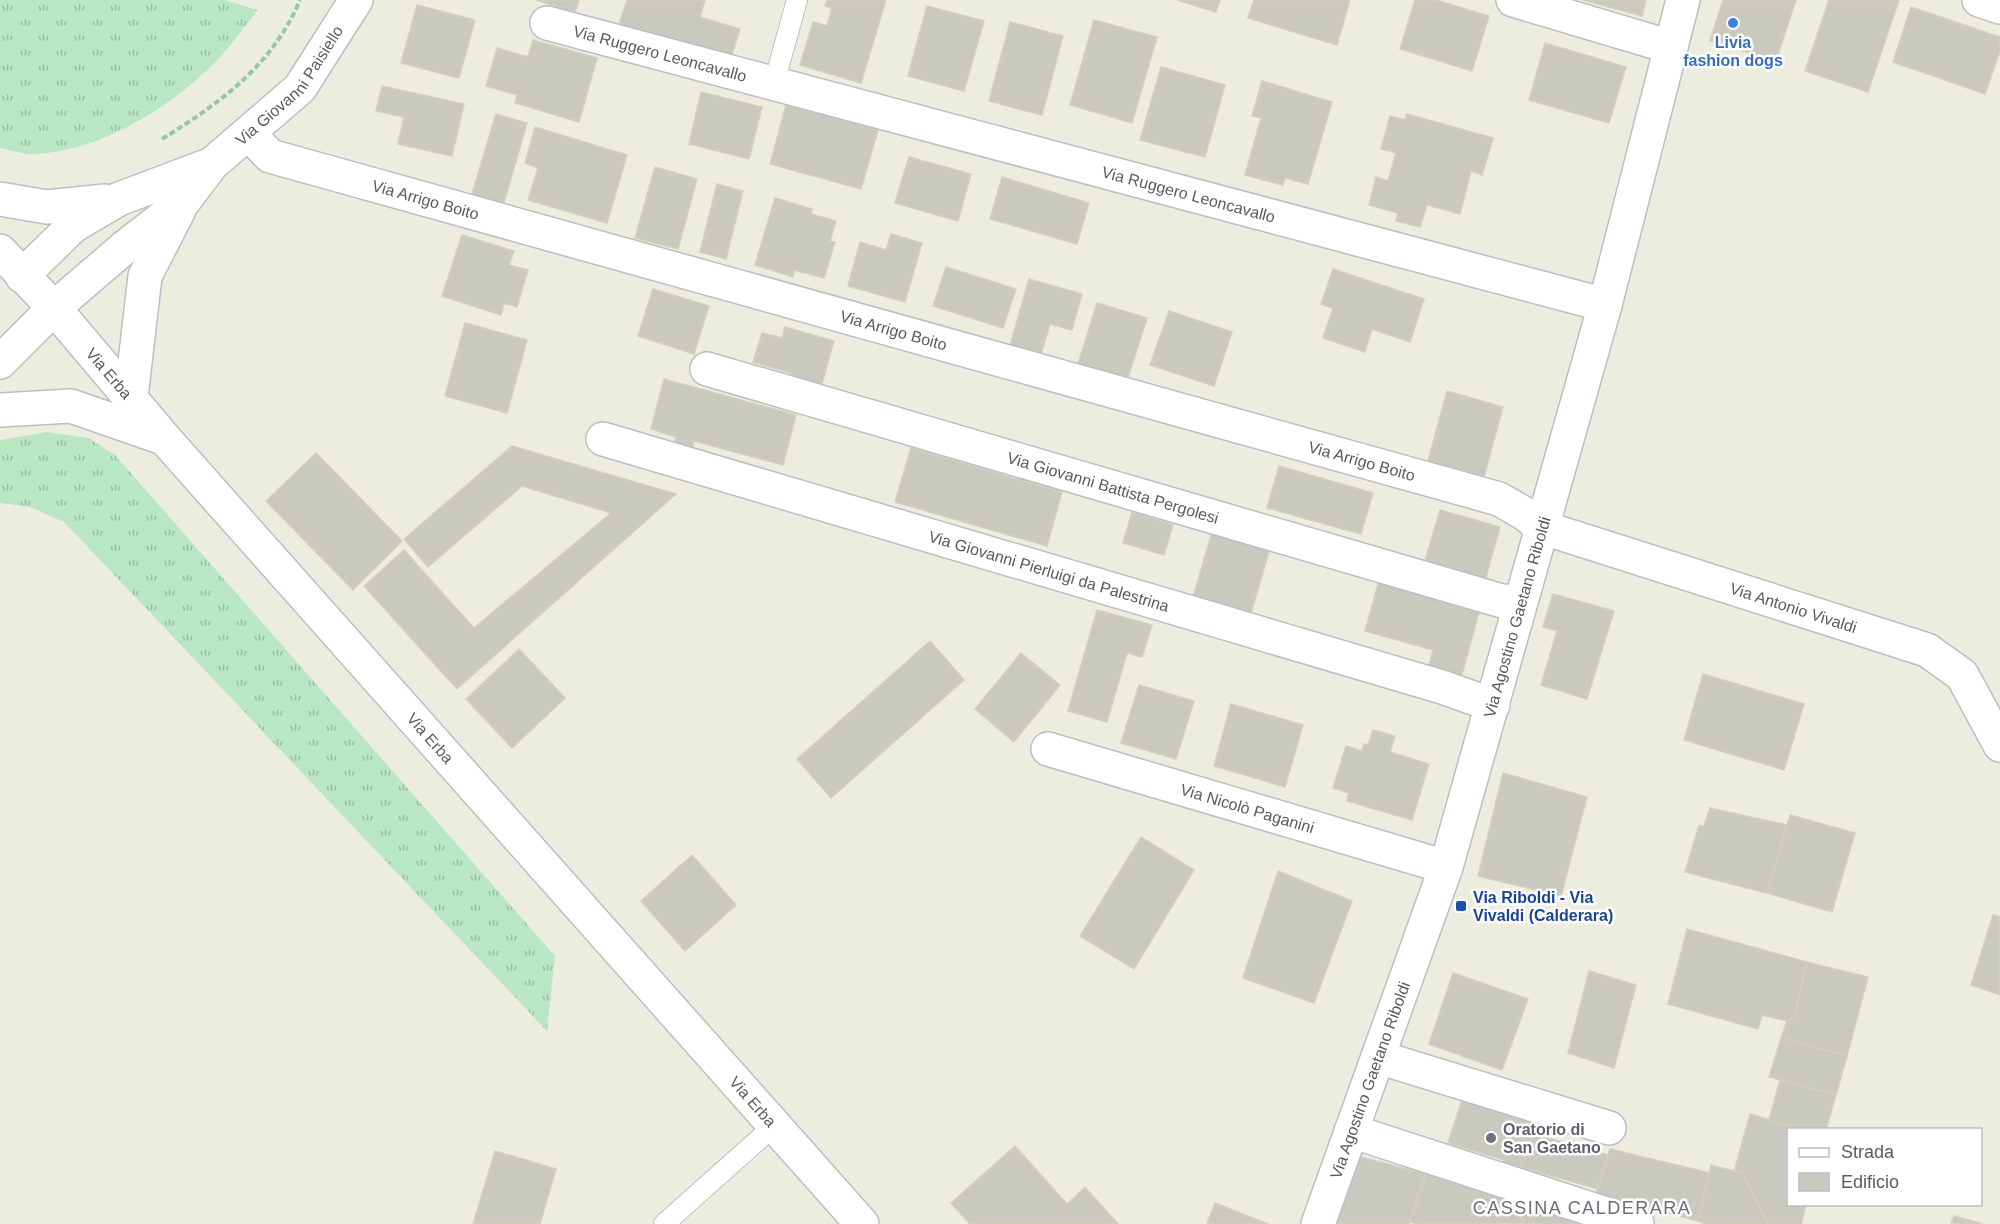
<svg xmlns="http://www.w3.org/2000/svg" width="2000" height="1224" font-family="Arial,sans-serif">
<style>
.grass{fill:url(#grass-tufts)}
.building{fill:#cac9bf;stroke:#d2d0bd;stroke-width:1.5}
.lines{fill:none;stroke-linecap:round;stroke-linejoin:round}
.service-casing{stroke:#bdbec5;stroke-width:22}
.minor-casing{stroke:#bdbec5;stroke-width:36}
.secondary-casing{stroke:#bcbec7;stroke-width:36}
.path{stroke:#92c8ad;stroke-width:4;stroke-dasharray:6 3;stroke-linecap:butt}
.service{stroke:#fff;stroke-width:20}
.minor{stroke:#fff;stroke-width:33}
.secondary{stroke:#fff;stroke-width:33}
.shop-dot{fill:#3f7fe0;stroke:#fff;stroke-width:2}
.transit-dot{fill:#1a4fb4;stroke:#fff;stroke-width:2}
.worship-dot{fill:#6b7280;stroke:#fff;stroke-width:2}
.labels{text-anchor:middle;stroke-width:5;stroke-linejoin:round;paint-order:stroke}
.shop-label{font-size:16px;font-weight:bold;fill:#366cbe;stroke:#fff}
.street-label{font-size:16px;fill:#585b62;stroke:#fff}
.transit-label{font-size:16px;font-weight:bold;fill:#164399;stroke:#fff;text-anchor:start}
.worship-label{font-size:16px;font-weight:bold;fill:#5b616d;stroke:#fff;text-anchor:start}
.neighbourhood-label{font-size:18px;letter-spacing:1.5px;fill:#696d74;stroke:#fff}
</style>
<defs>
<pattern id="grass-tufts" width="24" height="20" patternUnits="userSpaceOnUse" patternTransform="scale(1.5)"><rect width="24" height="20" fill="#b9e7c3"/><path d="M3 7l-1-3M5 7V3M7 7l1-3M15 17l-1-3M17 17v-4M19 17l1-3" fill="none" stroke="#99bea2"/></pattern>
</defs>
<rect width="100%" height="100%" fill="#ededdf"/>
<!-- grass -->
<g class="grass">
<path d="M 0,0 L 225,0 L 258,10 C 245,26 234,42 220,57 C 175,105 104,150 36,154 C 25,155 11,150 0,148 Z"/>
<path d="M 47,432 L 88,438 L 115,455 L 555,956 L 547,1031 L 64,522 L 30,507 L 0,503 L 0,440 Z"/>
</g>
<!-- building -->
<g class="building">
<path d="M 536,0 L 579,0 L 575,12 Z"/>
<path d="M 627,0 L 705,0 L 700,17 L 740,29 L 729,64 L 617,31 Z"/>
<path d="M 827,0 L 886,0 L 861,83 L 800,65 L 813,22 L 827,26 L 832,8 L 825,6 Z"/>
<path d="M 1177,0 L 1220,0 L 1216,12 Z"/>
<path d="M 1254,0 L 1350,0 L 1337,45 L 1248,18 Z"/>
<path d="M 1415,0 L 1436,0 L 1489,16 L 1472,71 L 1400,49 Z"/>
<path d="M 1583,0 L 1646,0 L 1642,16 Z"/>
<path d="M 1723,0 L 1796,0 L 1776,61 L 1710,41 Z"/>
<path d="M 1829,0 L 1899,0 L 1868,92 L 1805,71 Z"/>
<path d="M 417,5 L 475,20 L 459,78 L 401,63 Z"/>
<path d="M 927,6 L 984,21 L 964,91 L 908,76 Z"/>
<path d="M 1911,7 L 2000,37 L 2000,51 L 1985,94 L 1893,62 Z"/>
<path d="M 1094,20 L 1157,37 L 1132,123 L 1070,105 Z"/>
<path d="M 1010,22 L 1063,36 L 1042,115 L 989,101 Z"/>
<path d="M 533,40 L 597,58 L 579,122 L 515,103 L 517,95 L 486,86 L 497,48 L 528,57 Z"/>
<path d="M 1545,43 L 1626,67 L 1609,123 L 1529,100 Z"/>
<path d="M 1161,67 L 1225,85 L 1205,157 L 1140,140 Z"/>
<path d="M 1262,81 L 1332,102 L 1308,184 L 1285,178 L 1283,185 L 1245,175 L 1261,118 L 1252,116 Z"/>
<path d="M 382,86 L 464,104 L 452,156 L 398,144 L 404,117 L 376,111 Z"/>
<path d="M 701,92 L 762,107 L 749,159 L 689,144 Z"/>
<path d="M 786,105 L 878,130 L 861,189 L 770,164 Z"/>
<path d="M 496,114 L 527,123 L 503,206 L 471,197 Z"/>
<path d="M 1407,114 L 1493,138 L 1482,175 L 1471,171 L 1460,214 L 1427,205 L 1420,227 L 1396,221 L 1398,213 L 1369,205 L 1376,177 L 1388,181 L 1396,153 L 1381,149 L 1390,116 L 1405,120 Z"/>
<path d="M 535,127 L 627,155 L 607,223 L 528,200 L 538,168 L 525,163 Z"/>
<path d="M 909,157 L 971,174 L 958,221 L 895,203 Z"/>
<path d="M 655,167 L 697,179 L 678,249 L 635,238 Z"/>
<path d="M 1002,177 L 1089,203 L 1077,244 L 990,219 Z"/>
<path d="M 717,184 L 743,191 L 726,259 L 700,252 Z"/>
<path d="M 775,198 L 812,209 L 811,214 L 836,221 L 830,241 L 835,242 L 824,278 L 794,270 L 793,277 L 755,265 Z"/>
<path d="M 891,234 L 922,243 L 905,302 L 848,286 L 860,242 L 886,250 Z"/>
<path d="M 462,235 L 514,251 L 509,265 L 528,270 L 517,307 L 504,303 L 501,315 L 442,296 Z"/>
<path d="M 946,267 L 1016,289 L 1003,328 L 933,306 Z"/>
<path d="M 1333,269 L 1424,299 L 1410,342 L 1372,329 L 1365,352 L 1323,338 L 1333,308 L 1321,304 Z"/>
<path d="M 1029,279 L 1082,294 L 1072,330 L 1050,324 L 1040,358 L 1009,349 Z"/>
<path d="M 653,289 L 709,306 L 694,354 L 638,336 Z"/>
<path d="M 1097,303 L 1147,318 L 1125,387 L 1090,376 L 1093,368 L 1078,364 Z"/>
<path d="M 1169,311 L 1232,332 L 1214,386 L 1150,365 Z"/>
<path d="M 465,323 L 527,340 L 507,413 L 445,396 Z"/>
<path d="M 785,327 L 834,341 L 821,387 L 789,378 L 791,373 L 753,362 L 762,333 L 782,338 Z"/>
<path d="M 664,379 L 796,415 L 783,465 L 694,441 L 691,454 L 673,448 L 676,437 L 651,429 Z"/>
<path d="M 1447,391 L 1503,407 L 1484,477 L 1428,461 Z"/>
<path d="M 512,446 L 676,494 L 457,689 L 364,586 L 404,550 L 474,628 L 611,513 L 522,486 L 428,567 L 404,539 Z"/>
<path d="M 911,448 L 1062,492 L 1047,546 L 895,502 Z"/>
<path d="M 316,453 L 402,541 L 353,590 L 266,501 Z"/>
<path d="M 1279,466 L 1373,493 L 1361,534 L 1267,508 Z"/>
<path d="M 1440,510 L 1500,527 L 1483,588 L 1422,571 Z"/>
<path d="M 1132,512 L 1173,525 L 1164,555 L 1123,543 Z"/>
<path d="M 1212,532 L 1270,548 L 1250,617 L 1192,601 Z"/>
<path d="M 1379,581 L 1480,609 L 1461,678 L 1428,669 L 1433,650 L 1365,631 Z"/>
<path d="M 1553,594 L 1614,611 L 1587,699 L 1541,685 L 1557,631 L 1543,627 Z"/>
<path d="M 1097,610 L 1152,625 L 1142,657 L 1127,653 L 1107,722 L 1068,711 Z"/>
<path d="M 930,641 L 964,680 L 831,798 L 797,759 Z"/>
<path d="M 519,649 L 565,698 L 512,748 L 466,699 Z"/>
<path d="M 1021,653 L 1060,685 L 1014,742 L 975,709 Z"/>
<path d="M 1703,674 L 1804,704 L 1784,770 L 1684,740 Z"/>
<path d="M 1139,685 L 1194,701 L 1176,759 L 1121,743 Z"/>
<path d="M 1231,704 L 1303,725 L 1285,787 L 1214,766 Z"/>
<path d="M 1373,730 L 1395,736 L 1390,752 L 1429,764 L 1412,820 L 1347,801 L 1349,793 L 1333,788 L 1346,746 L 1362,751 L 1364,744 L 1368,745 Z"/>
<path d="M 1503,773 L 1587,797 L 1561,896 L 1478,876 Z"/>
<path d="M 1710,808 L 1787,825 L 1767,893 L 1685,872 L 1699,825 L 1704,826 Z"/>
<path d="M 1790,815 L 1855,833 L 1832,912 L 1767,893 Z"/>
<path d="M 1141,837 L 1194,870 L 1134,969 L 1080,936 Z"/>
<path d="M 692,855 L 736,905 L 685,951 L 641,901 Z"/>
<path d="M 1278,871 L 1352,901 L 1314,1003 L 1243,978 Z"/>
<path d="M 1993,915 L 2000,917 L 2000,995 L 1971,985 Z"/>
<path d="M 1687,929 L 1807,962 L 1794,1018 L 1787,1021 L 1762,1015 L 1758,1029 L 1668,1004 Z"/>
<path d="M 1807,962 L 1868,977 L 1847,1056 L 1781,1038 L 1787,1021 L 1794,1018 Z"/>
<path d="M 1589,971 L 1636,985 L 1614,1068 L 1568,1053 Z"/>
<path d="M 1453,973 L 1528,999 L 1502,1070 L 1429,1044 Z"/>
<path d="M 1781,1038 L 1847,1056 L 1836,1095 L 1769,1077 Z"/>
<path d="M 1780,1080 L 1836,1095 L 1826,1130 L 1803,1130 L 1769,1120 Z"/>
<path d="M 1462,1100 L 1540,1118 L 1520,1171 L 1503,1164 L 1504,1160 L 1448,1143 Z"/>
<path d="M 1750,1114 L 1803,1130 L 1788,1130 L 1788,1204 L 1806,1204 L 1801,1224 L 1768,1224 L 1742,1173 L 1734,1172 Z"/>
<path d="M 1534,1134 L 1608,1155 L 1598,1189 L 1521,1167 Z"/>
<path d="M 1015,1146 L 1067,1204 L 1085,1187 L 1118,1224 L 970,1224 L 951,1203 Z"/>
<path d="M 1610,1149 L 1710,1173 L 1698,1221 L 1596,1194 Z"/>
<path d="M 495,1151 L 556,1169 L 540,1224 L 473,1224 Z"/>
<path d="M 1361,1157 L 1426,1174 L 1409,1224 L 1334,1224 Z"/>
<path d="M 1711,1165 L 1742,1173 L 1768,1224 L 1705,1224 L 1698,1221 Z"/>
<path d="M 1426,1174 L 1515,1201 L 1526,1223 L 1417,1224 L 1410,1222 Z"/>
<path d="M 1515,1201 L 1584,1224 L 1524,1224 Z"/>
<path d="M 1215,1203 L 1268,1224 L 1207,1224 Z"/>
<path d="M 1954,1216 L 1983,1224 L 1951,1224 Z"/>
</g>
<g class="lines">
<defs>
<g id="service">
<path d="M 774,83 L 797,0"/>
<path d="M 664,1224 L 775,1125"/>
</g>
<g id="minor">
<path d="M 1513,0 L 1671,47"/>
<path d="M 1979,0 L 2000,7"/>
<path id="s1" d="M 547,23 L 1605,305"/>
<path id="s2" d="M 249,134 L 270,156 L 1499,499 L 1525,514 L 1541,527 L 1927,650 L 1962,675 L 2000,745"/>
<path d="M 0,199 L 47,207 L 105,201"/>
<path d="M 22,276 L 73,226 L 119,199 L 212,164"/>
<path id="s3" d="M 54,308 L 125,247 L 184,201 L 212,164 L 300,88 L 356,0"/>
<path id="s4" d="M 707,369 L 1502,601 L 1520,602"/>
<path d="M 131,397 L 145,276 L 179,210"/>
<path id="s5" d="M 603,439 L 1442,687 L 1493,705"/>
<path id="s6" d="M 1048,749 L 1446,867"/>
<path d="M 1378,1057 L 1609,1128"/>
<path d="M 1351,1131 L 1637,1224"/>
<path id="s7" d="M 1318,1224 L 1446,867 L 1605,305 L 1683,0"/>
</g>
<g id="secondary">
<path id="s8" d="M 0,251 L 54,308 L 165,439 L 862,1224"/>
<path d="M 0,362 L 54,308"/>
<path d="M 0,410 L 71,406 L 163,438"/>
</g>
</defs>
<!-- service casing -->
<use href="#service" class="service-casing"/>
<!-- minor casing -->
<use href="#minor" class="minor-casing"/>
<!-- secondary casing -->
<use href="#secondary" class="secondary-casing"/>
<!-- path -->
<path class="path" d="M 162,139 C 220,103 272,66 300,0"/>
<!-- service -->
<use href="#service" class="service"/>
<!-- minor -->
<use href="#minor" class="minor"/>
<!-- secondary -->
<use href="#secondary" class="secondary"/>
</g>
<!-- markers -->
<circle class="shop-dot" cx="1733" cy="23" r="6"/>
<rect class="transit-dot" x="1455" y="900" width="12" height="12" rx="3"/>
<circle class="worship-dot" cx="1491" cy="1138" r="6"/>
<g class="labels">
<!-- shop labels -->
<g class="shop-label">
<text x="1733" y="48">Livia<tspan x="1733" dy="18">fashion dogs</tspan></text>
</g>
<!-- street labels -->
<g class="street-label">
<text dy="6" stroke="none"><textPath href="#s1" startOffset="117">Via Ruggero Leoncavallo</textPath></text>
<text dy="6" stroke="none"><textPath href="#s3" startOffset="326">Via Giovanni Paisiello</textPath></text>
<text dy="6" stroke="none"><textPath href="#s1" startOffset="664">Via Ruggero Leoncavallo</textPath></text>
<text dy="6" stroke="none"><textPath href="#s2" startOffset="192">Via Arrigo Boito</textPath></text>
<text dy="6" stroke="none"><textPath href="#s2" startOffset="678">Via Arrigo Boito</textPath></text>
<text dy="6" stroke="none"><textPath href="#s8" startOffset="164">Via Erba</textPath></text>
<text dy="6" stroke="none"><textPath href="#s2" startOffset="1164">Via Arrigo Boito</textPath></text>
<text dy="6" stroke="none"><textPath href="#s4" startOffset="423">Via Giovanni Battista Pergolesi</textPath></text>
<text dy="6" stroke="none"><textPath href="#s5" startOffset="465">Via Giovanni Pierluigi da Palestrina</textPath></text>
<text dy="6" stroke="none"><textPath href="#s2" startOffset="1622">Via Antonio Vivaldi</textPath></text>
<text dy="6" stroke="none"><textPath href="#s7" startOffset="639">Via Agostino Gaetano Riboldi</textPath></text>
<text dy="6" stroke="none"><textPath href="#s8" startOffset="650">Via Erba</textPath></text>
<text dy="6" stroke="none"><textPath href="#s6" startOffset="208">Via Nicolò Paganini</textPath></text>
<text dy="6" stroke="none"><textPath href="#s7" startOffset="153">Via Agostino Gaetano Riboldi</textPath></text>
<text dy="6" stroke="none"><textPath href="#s8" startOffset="1136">Via Erba</textPath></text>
</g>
<!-- transit labels -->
<g class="transit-label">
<text x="1473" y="903">Via Riboldi - Via<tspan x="1473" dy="18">Vivaldi (Calderara)</tspan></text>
</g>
<!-- worship labels -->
<g class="worship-label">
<text x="1503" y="1135">Oratorio di<tspan x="1503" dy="18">San Gaetano</tspan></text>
</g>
<!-- neighbourhood labels -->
<g class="neighbourhood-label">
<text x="1582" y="1214">CASSINA CALDERARA</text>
</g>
</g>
<!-- legend -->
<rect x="1787" y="1128" width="195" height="78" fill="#ffffff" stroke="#bcbdc0" stroke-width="1.5"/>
<rect x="1799" y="1148" width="30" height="9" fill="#ffffff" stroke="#bcbdc0" stroke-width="1.5"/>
<text x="1841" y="1158" font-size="18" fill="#585b62">Strada</text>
<rect x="1799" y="1173" width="30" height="18" fill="#cac9bf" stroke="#bcbdc0" stroke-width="1.5"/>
<text x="1841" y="1188" font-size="18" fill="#585b62">Edificio</text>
</svg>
